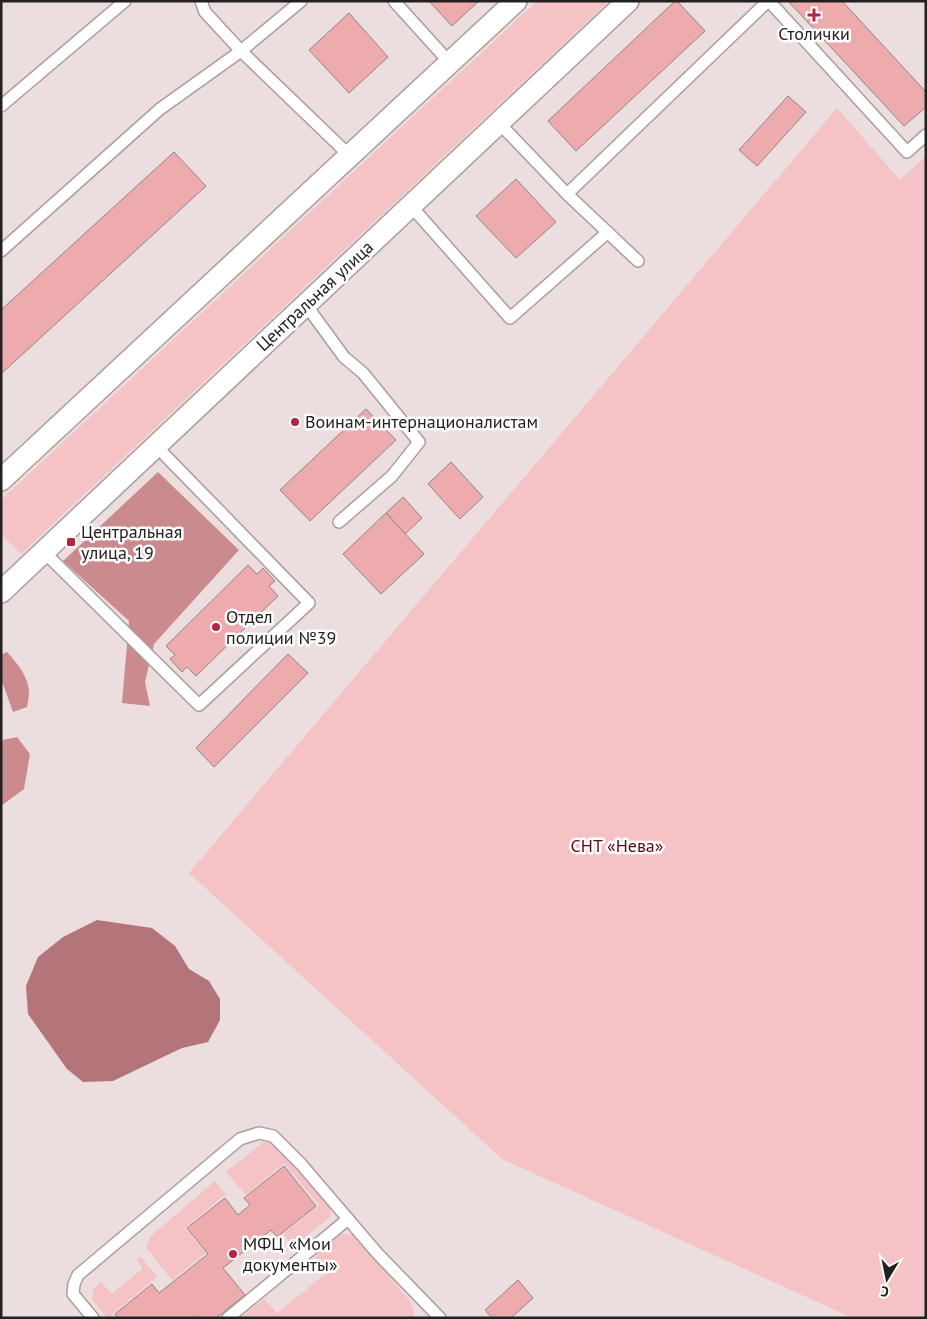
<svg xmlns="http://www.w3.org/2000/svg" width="927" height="1319" font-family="'PT Sans',sans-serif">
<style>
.green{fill:#f5c3c5}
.forest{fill:#cb8b8e}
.water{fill:#b37579}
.building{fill:#edabae;stroke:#928585}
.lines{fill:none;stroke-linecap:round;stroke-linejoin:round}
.lane-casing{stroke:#aa9d9d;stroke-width:14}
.street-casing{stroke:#aa9d9d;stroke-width:24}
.lane{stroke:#fff;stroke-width:11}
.street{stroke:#fff;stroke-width:21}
.poi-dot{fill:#b62441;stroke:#fff;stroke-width:2}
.labels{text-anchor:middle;stroke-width:5;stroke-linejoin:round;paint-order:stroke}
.poi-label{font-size:18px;fill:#252020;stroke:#fff;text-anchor:start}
.street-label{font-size:18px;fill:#252020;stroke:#fff}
.park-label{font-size:18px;fill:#580a1b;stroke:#fff}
</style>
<rect width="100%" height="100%" fill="#ecddde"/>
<!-- green -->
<g class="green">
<path d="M 537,1 L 609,1 L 21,554 L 1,534 L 1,500 Z"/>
<path d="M 837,108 L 900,180 L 926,156 L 926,1318 L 853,1318 L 502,1159 L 189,873 Z"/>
<path d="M 264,1142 L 278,1143 L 332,1207 L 330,1217 L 293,1247 L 283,1234 L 319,1205 L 284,1163 L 246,1195 L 226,1172 Z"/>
<path d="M 215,1181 L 226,1194 L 185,1228 L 206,1253 L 172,1280 L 147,1249 L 147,1244 L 151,1236 Z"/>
<path d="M 341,1234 L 348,1234 L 354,1235 L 411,1302 L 414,1313 L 413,1318 L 241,1318 L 264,1299 L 277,1313 L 328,1272 L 315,1256 Z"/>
<path d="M 140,1256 L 157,1277 L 112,1314 L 115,1318 L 107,1318 L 92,1299 L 93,1290 L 101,1282 L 112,1294 L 143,1268 L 137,1260 Z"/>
</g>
<!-- forest -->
<g class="forest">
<path d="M 158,472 L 239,550 L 154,644 L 145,682 L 150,706 L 122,703 L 129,621 L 63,561 Z"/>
<path d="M 7,652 C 17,663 28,676 29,691 C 29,696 28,702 27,707 L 13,712 L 3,684 L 1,685 L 1,655 Z"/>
<path d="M 17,737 L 30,754 L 24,789 L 1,806 L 1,744 L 3,740 Z"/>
</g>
<!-- water -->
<path class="water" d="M 97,920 L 152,928 L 175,946 L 189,969 L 209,981 L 220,999 L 220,1020 L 208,1042 L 182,1048 L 113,1081 L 83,1082 L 67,1069 L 28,1014 L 26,986 L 38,957 L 63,937 Z"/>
<!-- building -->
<g class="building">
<path d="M 429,1 L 479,1 L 452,26 Z"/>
<path d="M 675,1 L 677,1 L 705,31 L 576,151 L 548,121 Z"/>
<path d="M 788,1 L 842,1 L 926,92 L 926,107 L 904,126 Z"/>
<path d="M 349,13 L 388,57 L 349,93 L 309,50 Z"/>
<path d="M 788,96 L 806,112 L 757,166 L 739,150 Z"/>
<path d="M 174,152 L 206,186 L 1,374 L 1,310 Z"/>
<path d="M 516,179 L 556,222 L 516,258 L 476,216 Z"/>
<path d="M 366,409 L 396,440 L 310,521 L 280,490 Z"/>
<path d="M 451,462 L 483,497 L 460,519 L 428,484 Z"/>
<path d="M 403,497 L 422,518 L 405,534 L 386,513 Z"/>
<path d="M 386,513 L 424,554 L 381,594 L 343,554 Z"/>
<path d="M 248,565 L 257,574 L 263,568 L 275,581 L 269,586 L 278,596 L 196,676 L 187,667 L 182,672 L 170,659 L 175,655 L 166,646 Z"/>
<path d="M 288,654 L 308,673 L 214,767 L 196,748 Z"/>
<path d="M 284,1166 L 316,1206 L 277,1237 L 271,1230 L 223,1268 L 245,1295 L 216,1318 L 198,1318 L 197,1316 L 195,1318 L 118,1318 L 115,1314 L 152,1284 L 159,1293 L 208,1254 L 187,1228 L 225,1198 L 238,1215 L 250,1205 L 244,1198 Z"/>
<path d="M 518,1280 L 533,1298 L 511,1318 L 492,1318 L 485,1310 Z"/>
</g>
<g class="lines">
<defs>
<g id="lane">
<path d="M 301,1 L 241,51 L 350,156"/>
<path d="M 394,1 L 450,63"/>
<path d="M 769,1 L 907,152 L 926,135"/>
<path d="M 1,106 L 125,1"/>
<path d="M 499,123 L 567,194 L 768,1"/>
<path d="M 567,194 L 638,261"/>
<path d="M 411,206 L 510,318 L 608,232"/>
<path d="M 1,251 L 160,109 L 241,51 L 205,12 L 201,1"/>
<path d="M 306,305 L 344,357 L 363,373 L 419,442 L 392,476 L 339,522"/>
<path d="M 44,552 L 199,705 L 309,603 L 156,446"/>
<path d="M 93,1318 L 73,1294 L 74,1284 L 78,1275 L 240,1139 L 259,1133 L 273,1136 L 301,1164 L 377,1253 L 440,1318"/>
<path d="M 228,1318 L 348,1219"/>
</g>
<g id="street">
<path d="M 1,480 L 516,1"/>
<path d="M 1,592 L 628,1"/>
</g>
</defs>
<!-- lane casing -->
<use href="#lane" class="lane-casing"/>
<!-- street casing -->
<use href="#street" class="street-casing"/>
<!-- lane -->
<use href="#lane" class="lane"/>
<!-- street -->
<use href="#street" class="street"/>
</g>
<!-- markers -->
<g class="poi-dot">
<path d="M811.5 7.5h5v5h5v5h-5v5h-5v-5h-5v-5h5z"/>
<circle cx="295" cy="422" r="5"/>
<rect x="66" y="537" width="10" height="10" rx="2.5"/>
<circle cx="216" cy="627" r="5"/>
<circle cx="233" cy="1254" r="5"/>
</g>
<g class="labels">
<!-- poi labels -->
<g class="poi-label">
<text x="814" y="40" text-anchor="middle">Столички</text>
<text x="305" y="428">Воинам-интернационалистам</text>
<text x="81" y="538">Центральная<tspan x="81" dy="21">улица, 19</tspan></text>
<text x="226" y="623">Отдел<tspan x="226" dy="21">полиции №39</tspan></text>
<text x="243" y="1250">МФЦ «Мои<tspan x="243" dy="21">документы»</tspan></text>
</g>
<!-- street labels -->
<g class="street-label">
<text transform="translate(315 296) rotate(-43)" y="6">Центральная улица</text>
</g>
<!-- park labels -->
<g class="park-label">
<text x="617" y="852">СНТ «Нева»</text>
</g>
</g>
<!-- border -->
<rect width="927" height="1319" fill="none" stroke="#252020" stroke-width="5"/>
<!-- north arrow -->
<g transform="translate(887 1279) rotate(190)" stroke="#ffffff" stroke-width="4" paint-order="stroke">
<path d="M0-4L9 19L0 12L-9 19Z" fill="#252020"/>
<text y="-8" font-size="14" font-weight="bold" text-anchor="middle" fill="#252020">С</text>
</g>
</svg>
